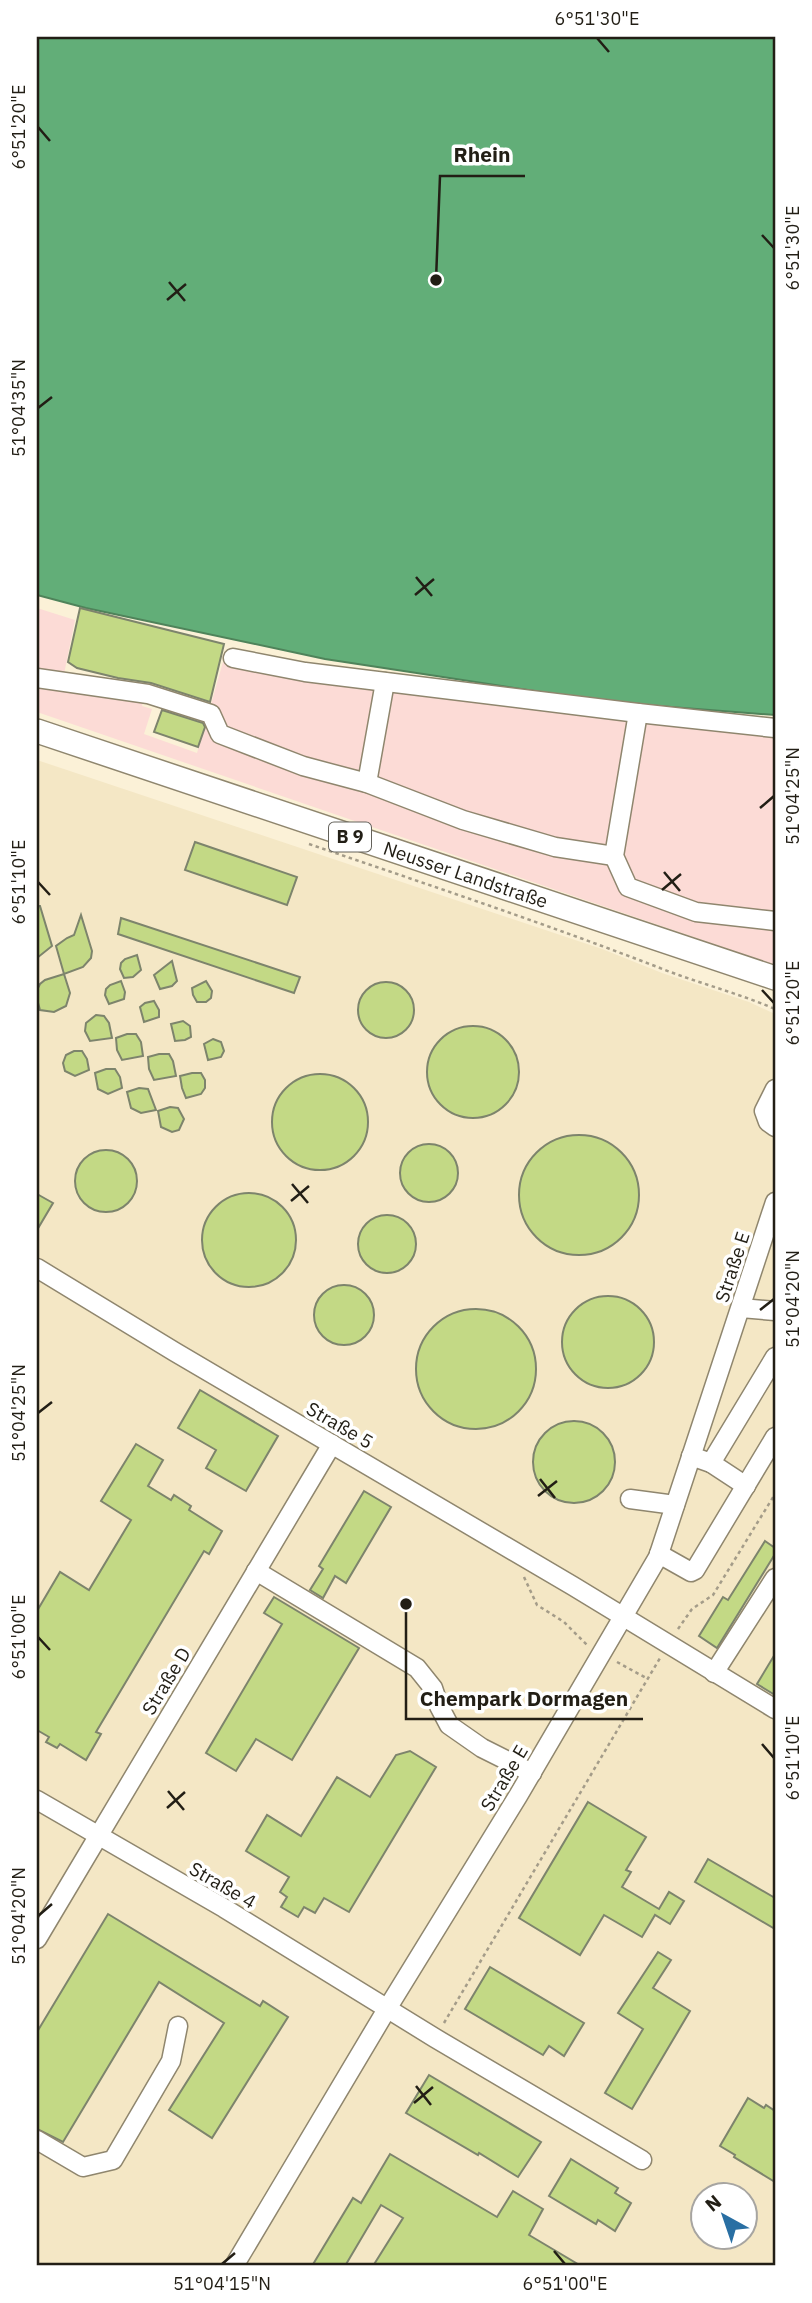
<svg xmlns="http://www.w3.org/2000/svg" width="812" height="2303" font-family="'IBM Plex Sans',sans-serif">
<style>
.built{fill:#f4e7c5;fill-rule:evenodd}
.green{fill:#fcdbd6}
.water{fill:#62ae78;stroke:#4f835a;stroke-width:2}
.building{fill:#c3d985;stroke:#7d846c;stroke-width:2}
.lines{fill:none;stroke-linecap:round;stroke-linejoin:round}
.minor-casing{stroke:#8f866e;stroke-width:21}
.major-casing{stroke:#8f866e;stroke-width:26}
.path{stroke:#a49c89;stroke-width:2.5;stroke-dasharray:3.5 3.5;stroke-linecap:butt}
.minor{stroke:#fff;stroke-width:18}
.major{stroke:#fff;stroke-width:23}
.ticks{fill:none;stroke:#221e15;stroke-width:2.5}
.labels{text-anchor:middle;stroke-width:7;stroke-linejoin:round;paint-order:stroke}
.shield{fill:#fff;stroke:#64625b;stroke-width:2}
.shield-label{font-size:18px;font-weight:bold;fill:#221e15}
.street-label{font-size:19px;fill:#221e15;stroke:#fff}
.leader{fill:none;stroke:#221e15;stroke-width:2.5}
.callout-dot{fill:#221e15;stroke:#fff;stroke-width:2.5}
.callout-label{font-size:21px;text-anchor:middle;font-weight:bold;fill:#221e15;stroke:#fff;stroke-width:7;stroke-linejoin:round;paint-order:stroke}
.neatline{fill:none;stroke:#221e15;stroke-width:2.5}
.ticks-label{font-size:18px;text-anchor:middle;fill:#221e15}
</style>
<rect width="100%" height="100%" fill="#fbf1d7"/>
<!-- built -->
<path class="built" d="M 37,760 L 602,949 L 662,973 L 749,1002 L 775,1014 L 775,2266 L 37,2266 ZM 704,2194 L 746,2194 L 746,2236 L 704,2236 Z"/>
<!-- green -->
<path class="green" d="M 37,608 L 75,620 L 61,689 L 143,702 L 142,706 L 152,709 L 144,734 L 197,753 L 223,662 L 534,707 L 775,733 L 775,965 L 37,712 Z"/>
<!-- water -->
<path class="water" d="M 37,37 L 775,37 L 775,715 L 607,702 L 325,659 L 86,608 L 37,595 Z"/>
<!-- building -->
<g class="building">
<path d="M 80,608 L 224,644 L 210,702 L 151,683 L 118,678 L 77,668 L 68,662 Z"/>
<path d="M 162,710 L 203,723 L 205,727 L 198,747 L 154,732 Z"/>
<path d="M 195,842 L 297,877 L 287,905 L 185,870 Z"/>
<path d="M 37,906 L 40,906 L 52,946 L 37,958 Z"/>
<path d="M 81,915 L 92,951 L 91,958 L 83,967 L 64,974 L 56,946 L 67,938 L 74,935 Z"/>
<path d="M 121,918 L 300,977 L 294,993 L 118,934 Z"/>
<path d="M 137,955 L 141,970 L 133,977 L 124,978 L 120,969 L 121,963 L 125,959 Z"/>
<path d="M 172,961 L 177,981 L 172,986 L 160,989 L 154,975 Z"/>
<path d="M 64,974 L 70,993 L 66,1006 L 54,1012 L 40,1010 L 37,999 L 37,990 L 40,984 L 45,980 Z"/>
<path d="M 121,981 L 125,992 L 124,999 L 109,1004 L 105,995 L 106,989 L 110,985 Z"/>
<path d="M 206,981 L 212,991 L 211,998 L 206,1002 L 197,1002 L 193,995 L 192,988 Z"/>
<circle cx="386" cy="1010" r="28"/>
<path d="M 154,1001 L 159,1010 L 159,1017 L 144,1022 L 140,1007 L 145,1003 Z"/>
<path d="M 96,1015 L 104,1016 L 109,1023 L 112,1038 L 90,1041 L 85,1031 L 86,1023 Z"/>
<path d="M 183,1021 L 190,1026 L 191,1037 L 185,1040 L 175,1041 L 171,1024 Z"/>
<circle cx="473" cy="1072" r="46"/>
<path d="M 127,1034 L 136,1034 L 141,1042 L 143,1056 L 122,1060 L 117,1050 L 116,1038 Z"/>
<path d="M 213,1039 L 221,1042 L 224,1051 L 221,1057 L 208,1060 L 204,1044 Z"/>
<path d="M 74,1051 L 82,1051 L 87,1059 L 89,1070 L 75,1076 L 65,1071 L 63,1063 L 66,1055 Z"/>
<path d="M 159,1054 L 169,1054 L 173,1061 L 176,1076 L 154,1080 L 149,1069 L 148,1057 Z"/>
<path d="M 106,1069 L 115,1069 L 120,1077 L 122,1088 L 108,1094 L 98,1089 L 95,1073 Z"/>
<path d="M 192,1073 L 201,1073 L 205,1080 L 205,1088 L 201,1094 L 186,1098 L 182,1088 L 180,1076 Z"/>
<circle cx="320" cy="1122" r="48"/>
<path d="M 139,1088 L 148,1089 L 156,1110 L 141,1113 L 131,1108 L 127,1092 Z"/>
<path d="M 170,1107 L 178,1108 L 184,1119 L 179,1130 L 172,1132 L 161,1127 L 158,1111 Z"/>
<circle cx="579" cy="1195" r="60"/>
<circle cx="429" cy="1173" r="29"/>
<circle cx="106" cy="1181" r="31"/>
<circle cx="249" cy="1240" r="47"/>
<path d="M 37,1194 L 53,1203 L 37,1230 Z"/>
<circle cx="387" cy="1244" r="29"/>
<circle cx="344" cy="1315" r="30"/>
<circle cx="608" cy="1342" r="46"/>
<circle cx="476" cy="1369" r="60"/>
<path d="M 200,1390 L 278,1436 L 246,1491 L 206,1468 L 216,1450 L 178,1428 Z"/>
<circle cx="574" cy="1462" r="41"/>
<path d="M 136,1444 L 163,1460 L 148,1486 L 171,1500 L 174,1495 L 191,1506 L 189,1510 L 222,1531 L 209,1554 L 204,1551 L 96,1732 L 101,1734 L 86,1760 L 60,1744 L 57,1748 L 46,1742 L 49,1737 L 37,1730 L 37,1611 L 60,1572 L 89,1590 L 131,1520 L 101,1501 Z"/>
<path d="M 364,1491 L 391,1507 L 346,1583 L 335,1576 L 323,1598 L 310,1590 L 323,1569 L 319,1566 Z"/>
<path d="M 765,1541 L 775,1548 L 775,1554 L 717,1648 L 699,1636 L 723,1597 L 728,1600 Z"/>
<path d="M 274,1597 L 359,1648 L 292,1760 L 256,1739 L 236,1771 L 206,1753 L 282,1624 L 264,1613 Z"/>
<path d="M 775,1654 L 775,1695 L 757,1684 Z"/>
<path d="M 410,1751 L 436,1767 L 349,1912 L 324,1898 L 315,1913 L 304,1907 L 298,1917 L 281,1907 L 287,1897 L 280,1892 L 289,1877 L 246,1851 L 267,1815 L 301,1836 L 337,1777 L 370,1797 L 396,1755 Z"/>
<path d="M 588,1802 L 646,1837 L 626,1870 L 631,1872 L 622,1887 L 659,1909 L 669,1892 L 684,1901 L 670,1924 L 655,1915 L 642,1937 L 604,1915 L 580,1955 L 519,1918 Z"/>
<path d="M 708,1859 L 775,1898 L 775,1929 L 695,1882 Z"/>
<path d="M 108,1914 L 260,2006 L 263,2001 L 288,2017 L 212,2138 L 169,2110 L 224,2023 L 159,1982 L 63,2142 L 37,2129 L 37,2032 Z"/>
<path d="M 658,1952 L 671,1960 L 653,1988 L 690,2011 L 632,2109 L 605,2093 L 643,2029 L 618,2013 Z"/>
<path d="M 490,1967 L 584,2023 L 564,2056 L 549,2046 L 543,2055 L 465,2009 Z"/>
<path d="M 429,2075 L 541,2142 L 518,2177 L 479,2153 L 478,2155 L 406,2113 Z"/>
<path d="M 748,2098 L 764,2108 L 766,2105 L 775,2111 L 775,2182 L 734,2157 L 735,2155 L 720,2146 Z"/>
<path d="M 390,2154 L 497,2217 L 513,2191 L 543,2209 L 529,2235 L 581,2266 L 373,2266 L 403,2218 L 381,2205 L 345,2266 L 312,2266 L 353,2198 L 361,2203 Z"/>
<path d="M 571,2159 L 618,2188 L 615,2193 L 631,2203 L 615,2231 L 598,2220 L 596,2224 L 549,2196 Z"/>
</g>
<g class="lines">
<defs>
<g id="minor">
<path d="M 233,658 L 305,672 L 638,713 L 775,728"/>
<path d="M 37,678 L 148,694 L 211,714 L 220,734 L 303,766 L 367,783 L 463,820 L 555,847 L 614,856"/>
<path d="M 638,713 L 614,856 L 628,887 L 696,912 L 775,921"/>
<path d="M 367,783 L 385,682"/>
<path d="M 775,1089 L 764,1111 L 768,1122 L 775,1127"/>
<path d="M 37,1268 L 175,1352 L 573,1586 L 775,1709"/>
<path d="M 741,1308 L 775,1311"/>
<path d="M 691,1456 L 711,1463 L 775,1357"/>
<path d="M 711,1463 L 746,1486"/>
<path d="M 630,1499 L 675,1505"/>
<path d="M 659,1554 L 691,1572 L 695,1570 L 775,1437"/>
<path d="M 256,1571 L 417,1668 L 433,1688 L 439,1706 L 449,1725 L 482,1748 L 532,1773"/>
<path d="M 714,1673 L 775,1578"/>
<path d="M 37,1800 L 224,1908 L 435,2038 L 642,2160"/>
<path d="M 37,1939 L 332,1444"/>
<path d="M 37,2140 L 83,2167 L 113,2160 L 171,2061 L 178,2026"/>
<path d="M 234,2266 L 387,2009 L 518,1796 L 658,1557 L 775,1202"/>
</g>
<g id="major">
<path id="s1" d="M 37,731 L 775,978"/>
</g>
</defs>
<!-- minor casing -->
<use href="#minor" class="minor-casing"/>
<!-- major casing -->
<use href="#major" class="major-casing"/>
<!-- path -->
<g class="path">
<path d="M 309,844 C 426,884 544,923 660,968 C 698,983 738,993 775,1009"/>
<path d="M 524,1577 L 537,1605 L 564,1622 L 587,1645"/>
<path d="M 678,1629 L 692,1609 L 713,1595 L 775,1494"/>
<path d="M 617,1662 L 648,1679"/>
<path d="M 444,2023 L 660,1658"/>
</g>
<!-- minor -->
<use href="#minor" class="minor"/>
<!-- major -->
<use href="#major" class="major"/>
</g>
<!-- ticks -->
<path class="ticks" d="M 597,38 L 609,52M 38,127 L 50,141M 762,235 L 774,248M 169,282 L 185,301M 167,300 L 186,284M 38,408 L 52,397M 416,577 L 432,596M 415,595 L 434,579M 760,808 L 774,796M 664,872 L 680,891M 38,882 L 50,895M 662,890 L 681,874M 762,990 L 774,1003M 292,1184 L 308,1203M 291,1201 L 309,1186M 760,1310 L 774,1299M 38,1413 L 52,1402M 540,1479 L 555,1498M 538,1496 L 557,1481M 38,1637 L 50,1650M 762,1744 L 774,1758M 168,1791 L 184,1810M 167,1808 L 185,1792M 38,1916 L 52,1904M 416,2086 L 431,2105M 414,2103 L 433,2087M 554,2251 L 565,2264M 222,2264 L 235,2253"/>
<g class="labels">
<!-- shield labels -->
<rect class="shield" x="329" y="822.5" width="42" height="29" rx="5"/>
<g class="shield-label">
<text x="350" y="843">B 9</text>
</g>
<!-- street labels -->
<g class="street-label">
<text dy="7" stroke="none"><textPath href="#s1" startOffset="452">Neusser Landstraße</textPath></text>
<text transform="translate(732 1267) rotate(-72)" y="7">Straße E</text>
<text transform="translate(340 1425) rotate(30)" y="7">Straße 5</text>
<text transform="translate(166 1681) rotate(-59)" y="7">Straße D</text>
<text transform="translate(504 1778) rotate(-59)" y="7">Straße E</text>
<text transform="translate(223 1885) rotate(30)" y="7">Straße 4</text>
</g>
</g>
<!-- callouts -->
<path class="leader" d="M436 280L440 176H525M406 1604L406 1719H643"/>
<g class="callout-dot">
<circle cx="436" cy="280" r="7"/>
<circle cx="406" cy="1604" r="7"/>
</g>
<g class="callout-label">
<text x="482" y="162">Rhein</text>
<text x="524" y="1706">Chempark Dormagen</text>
</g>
<!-- border -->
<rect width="812" height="2303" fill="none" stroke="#ffffff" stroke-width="77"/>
<!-- north arrow -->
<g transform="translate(724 2216) rotate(320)"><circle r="33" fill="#ffffff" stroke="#a7a5a1" stroke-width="2"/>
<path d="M0-5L12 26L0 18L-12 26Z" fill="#296fa3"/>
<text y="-10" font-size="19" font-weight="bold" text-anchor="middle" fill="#221e15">N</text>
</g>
<rect x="38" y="38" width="736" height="2226" class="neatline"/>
<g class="ticks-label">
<text x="597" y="25">6°51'30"E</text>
<text transform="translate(19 127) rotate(-90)" y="6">6°51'20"E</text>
<text transform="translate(793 248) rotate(-90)" y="6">6°51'30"E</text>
<text transform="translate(19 408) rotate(-90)" y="6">51°04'35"N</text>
<text transform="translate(793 796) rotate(-90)" y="6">51°04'25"N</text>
<text transform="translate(19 882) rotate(-90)" y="6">6°51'10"E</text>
<text transform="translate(793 1003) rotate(-90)" y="6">6°51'20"E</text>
<text transform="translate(793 1299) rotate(-90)" y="6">51°04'20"N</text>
<text transform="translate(19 1413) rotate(-90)" y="6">51°04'25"N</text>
<text transform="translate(19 1637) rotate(-90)" y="6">6°51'00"E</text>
<text transform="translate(793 1758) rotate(-90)" y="6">6°51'10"E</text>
<text transform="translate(19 1916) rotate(-90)" y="6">51°04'20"N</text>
<text x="222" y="2290">51°04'15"N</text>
<text x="565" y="2290">6°51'00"E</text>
</g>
</svg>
